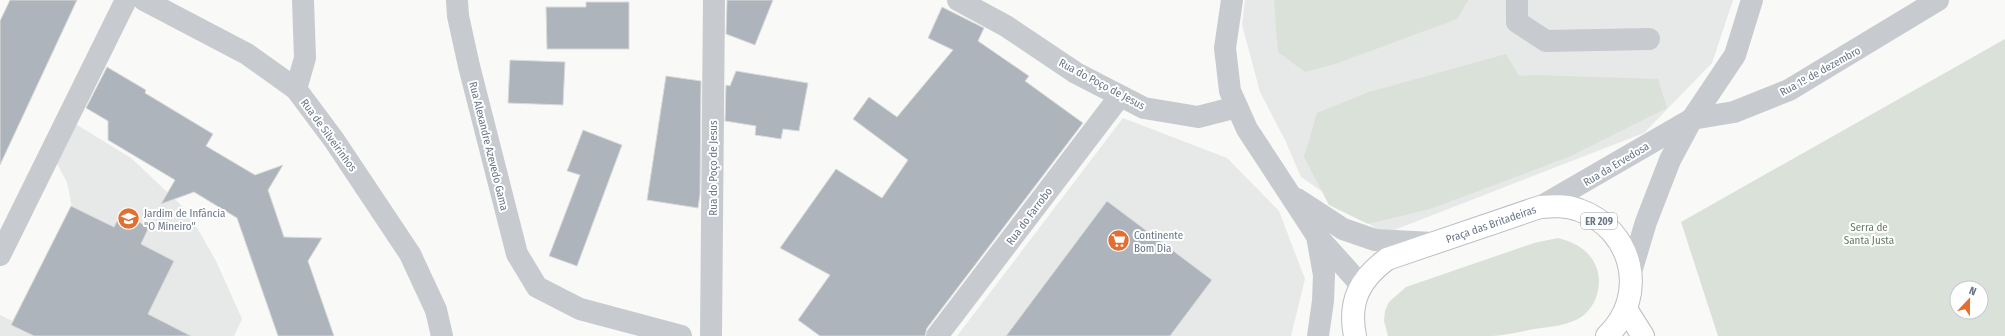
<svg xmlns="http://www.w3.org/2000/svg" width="2005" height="336" font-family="'Fira Sans Condensed',sans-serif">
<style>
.built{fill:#e7e8e8}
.green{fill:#dae1d8;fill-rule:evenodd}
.building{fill:#aeb4bc;stroke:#dbdbd9}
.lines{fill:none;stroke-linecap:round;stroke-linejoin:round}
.major-casing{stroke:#babdc2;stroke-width:24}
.minor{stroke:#c7cace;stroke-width:22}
.major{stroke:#fff;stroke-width:22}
.labels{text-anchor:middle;stroke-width:4;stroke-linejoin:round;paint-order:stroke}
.shield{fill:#fff;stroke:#969fac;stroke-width:1}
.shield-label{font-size:10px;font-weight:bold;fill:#697688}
.street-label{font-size:11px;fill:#697688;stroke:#fff}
.poi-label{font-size:11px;fill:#697688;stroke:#fff;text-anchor:start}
.park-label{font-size:11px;fill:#657a64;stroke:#fff}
</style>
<rect width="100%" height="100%" fill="#f9f9f7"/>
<!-- built -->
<g class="built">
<path d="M 1245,0 L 1733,0 L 1712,63 L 1644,133 L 1384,234 L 1301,177 L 1285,140 L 1260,92 L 1242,25 Z"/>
<path d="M 1123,118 L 1227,158 L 1279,211 L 1305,279 L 1291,336 L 957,336 Z"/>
<path d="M 74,123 L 131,158 L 180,204 L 199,231 L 216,261 L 242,319 L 234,336 L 0,336 L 0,315 L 15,322 L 72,208 L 67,182 L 55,160 Z"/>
</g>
<!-- green -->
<g class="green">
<path d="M 1274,0 L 1468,0 L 1457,19 L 1335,64 L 1305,72 L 1278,52 Z"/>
<path d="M 2005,39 L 2005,336 L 1718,336 L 1681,222 ZM 1957,288 L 1981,288 L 1981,312 L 1957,312 Z"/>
<path d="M 1506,54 L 1519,76 L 1533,75 L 1658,79 L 1667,108 L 1571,156 L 1430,209 L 1368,224 L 1329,205 L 1304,157 L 1317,113 L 1369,92 Z"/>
<path d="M 1558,238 C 1575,242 1591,251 1597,269 C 1603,287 1595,310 1578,319 C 1564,326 1549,327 1534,329 C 1520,332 1506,335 1492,336 C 1457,336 1423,336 1388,336 L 1384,321 L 1385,311 L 1389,302 L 1406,287 L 1534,243 Z"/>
</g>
<!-- building -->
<g class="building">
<path d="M 10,0 L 77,0 L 0,165 L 0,21 Z"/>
<path d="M 727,0 L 773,0 L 755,45 L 726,34 Z"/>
<path d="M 586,2 L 629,2 L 629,49 L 547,49 L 546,7 L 586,7 Z"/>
<path d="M 942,7 L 984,28 L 978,41 L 1029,76 L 1025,81 L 1083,123 L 927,328 L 925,336 L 820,336 L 798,320 L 830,275 L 780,248 L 836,169 L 882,198 L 908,160 L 853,119 L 869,97 L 897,117 L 953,50 L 928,38 Z"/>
<path d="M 510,60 L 565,62 L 563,105 L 508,103 Z"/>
<path d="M 107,67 L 146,90 L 145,93 L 213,134 L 206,146 L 255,175 L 283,165 L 268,190 L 284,237 L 322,238 L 308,261 L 334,336 L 278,336 L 237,218 L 194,192 L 161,204 L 175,180 L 108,140 L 108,121 L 86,108 Z"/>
<path d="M 736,71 L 808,83 L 799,131 L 783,129 L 781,139 L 755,135 L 756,126 L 725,121 L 726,85 L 730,86 Z"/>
<path d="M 666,76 L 701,81 L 700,194 L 698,208 L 647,200 Z"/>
<path d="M 583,130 L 622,145 L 577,266 L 549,256 L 580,175 L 567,171 Z"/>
<path d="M 1107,201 L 1212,280 L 1170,336 L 1006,336 Z"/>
<path d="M 71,206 L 114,227 L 121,213 L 149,227 L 141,244 L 174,261 L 148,314 L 191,336 L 34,336 L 11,325 Z"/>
</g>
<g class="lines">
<defs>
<g id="major">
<path d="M 1626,309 L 1643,336"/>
<path d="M 1355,336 C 1348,301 1360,279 1387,259 L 1540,207 C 1553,206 1566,205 1579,210 C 1633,229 1649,296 1607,336"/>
</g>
</defs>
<!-- major casing -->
<use href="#major" class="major-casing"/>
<!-- minor -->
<g class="minor">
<path d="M 144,0 L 247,54 L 296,89 L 334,140 L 410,254 L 436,310 L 442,336"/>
<path d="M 457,0 L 458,16 L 469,66 L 517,254 L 537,287 L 580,309 L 681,336"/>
<path d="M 958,0 L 1006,26 L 1076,73 L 1144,108 L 1198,117 L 1237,107"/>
<path d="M 1232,0 L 1225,48 L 1230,91 L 1247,129 L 1317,236 L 1361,285"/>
<path d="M 1517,0 L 1517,22 L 1546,41 L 1649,39"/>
<path d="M 296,89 L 305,58 L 303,0"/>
<path d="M 1297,199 L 1343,229 L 1375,240 L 1433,243"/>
<path d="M 1540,207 L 1692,119 L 1734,112 L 1789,90 L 1938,0"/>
<path d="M 1317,236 L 1324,275 L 1323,301 L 1318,336"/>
<path d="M 0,255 L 126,0"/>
<path d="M 1631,272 L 1646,222 L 1670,160 L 1692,119 L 1735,55 L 1752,0"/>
<path d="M 711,336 L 714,0"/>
<path d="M 937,336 L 1120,96"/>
</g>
<!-- major -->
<use href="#major" class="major"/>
</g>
<!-- icons -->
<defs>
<symbol id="school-disc" viewBox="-11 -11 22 22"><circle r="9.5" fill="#e26f2f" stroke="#fff"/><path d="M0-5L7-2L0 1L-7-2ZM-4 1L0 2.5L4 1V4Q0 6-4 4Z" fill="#fff"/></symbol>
<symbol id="supermarket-disc" viewBox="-11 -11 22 22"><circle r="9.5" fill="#e26f2f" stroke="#fff"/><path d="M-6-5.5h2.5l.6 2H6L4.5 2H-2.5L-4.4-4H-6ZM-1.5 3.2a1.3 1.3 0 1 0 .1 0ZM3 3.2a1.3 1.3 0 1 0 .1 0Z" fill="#fff"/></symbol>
</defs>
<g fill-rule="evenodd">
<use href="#school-disc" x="116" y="206" width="25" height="25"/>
<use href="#supermarket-disc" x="1106" y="228" width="25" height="25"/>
</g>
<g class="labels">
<!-- shield labels -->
<rect class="shield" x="1581" y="213" width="36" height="16" rx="3"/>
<g class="shield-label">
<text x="1599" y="225">ER 209</text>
</g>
<!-- street labels -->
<g class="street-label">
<text transform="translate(1820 71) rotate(-29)" y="4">Rua 1º de dezembro</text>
<text transform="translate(1102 84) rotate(28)" y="4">Rua do Poço de Jesus</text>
<text transform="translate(329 135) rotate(54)" y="4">Rua de Silveirinhos</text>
<text transform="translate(489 146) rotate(76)" y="4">Rua Alexandre Azevedo Gama</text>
<text transform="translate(1616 164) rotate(-31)" y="4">Rua da Ervedosa</text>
<text transform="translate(713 168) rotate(-90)" y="4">Rua do Poço de Jesus</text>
<text transform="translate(1029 216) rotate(-53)" y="4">Rua do Farrobo</text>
<text transform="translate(1491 224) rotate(-19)" y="4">Praça das Britadeiras</text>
</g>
<!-- poi labels -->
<g class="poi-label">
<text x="144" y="217">Jardim de Infância<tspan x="144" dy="13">"O Mineiro"</tspan></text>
<text x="1134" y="239">Continente<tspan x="1134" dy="13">Bom Dia</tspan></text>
</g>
<!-- park labels -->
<g class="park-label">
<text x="1869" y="231">Serra de<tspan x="1869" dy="13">Santa Justa</tspan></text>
</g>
</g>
<!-- north arrow -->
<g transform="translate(1969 300) rotate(22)"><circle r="19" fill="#ffffff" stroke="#c3c8cf"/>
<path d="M0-3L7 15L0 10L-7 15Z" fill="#e26f2f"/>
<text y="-6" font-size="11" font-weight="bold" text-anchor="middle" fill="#697688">N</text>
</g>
</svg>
